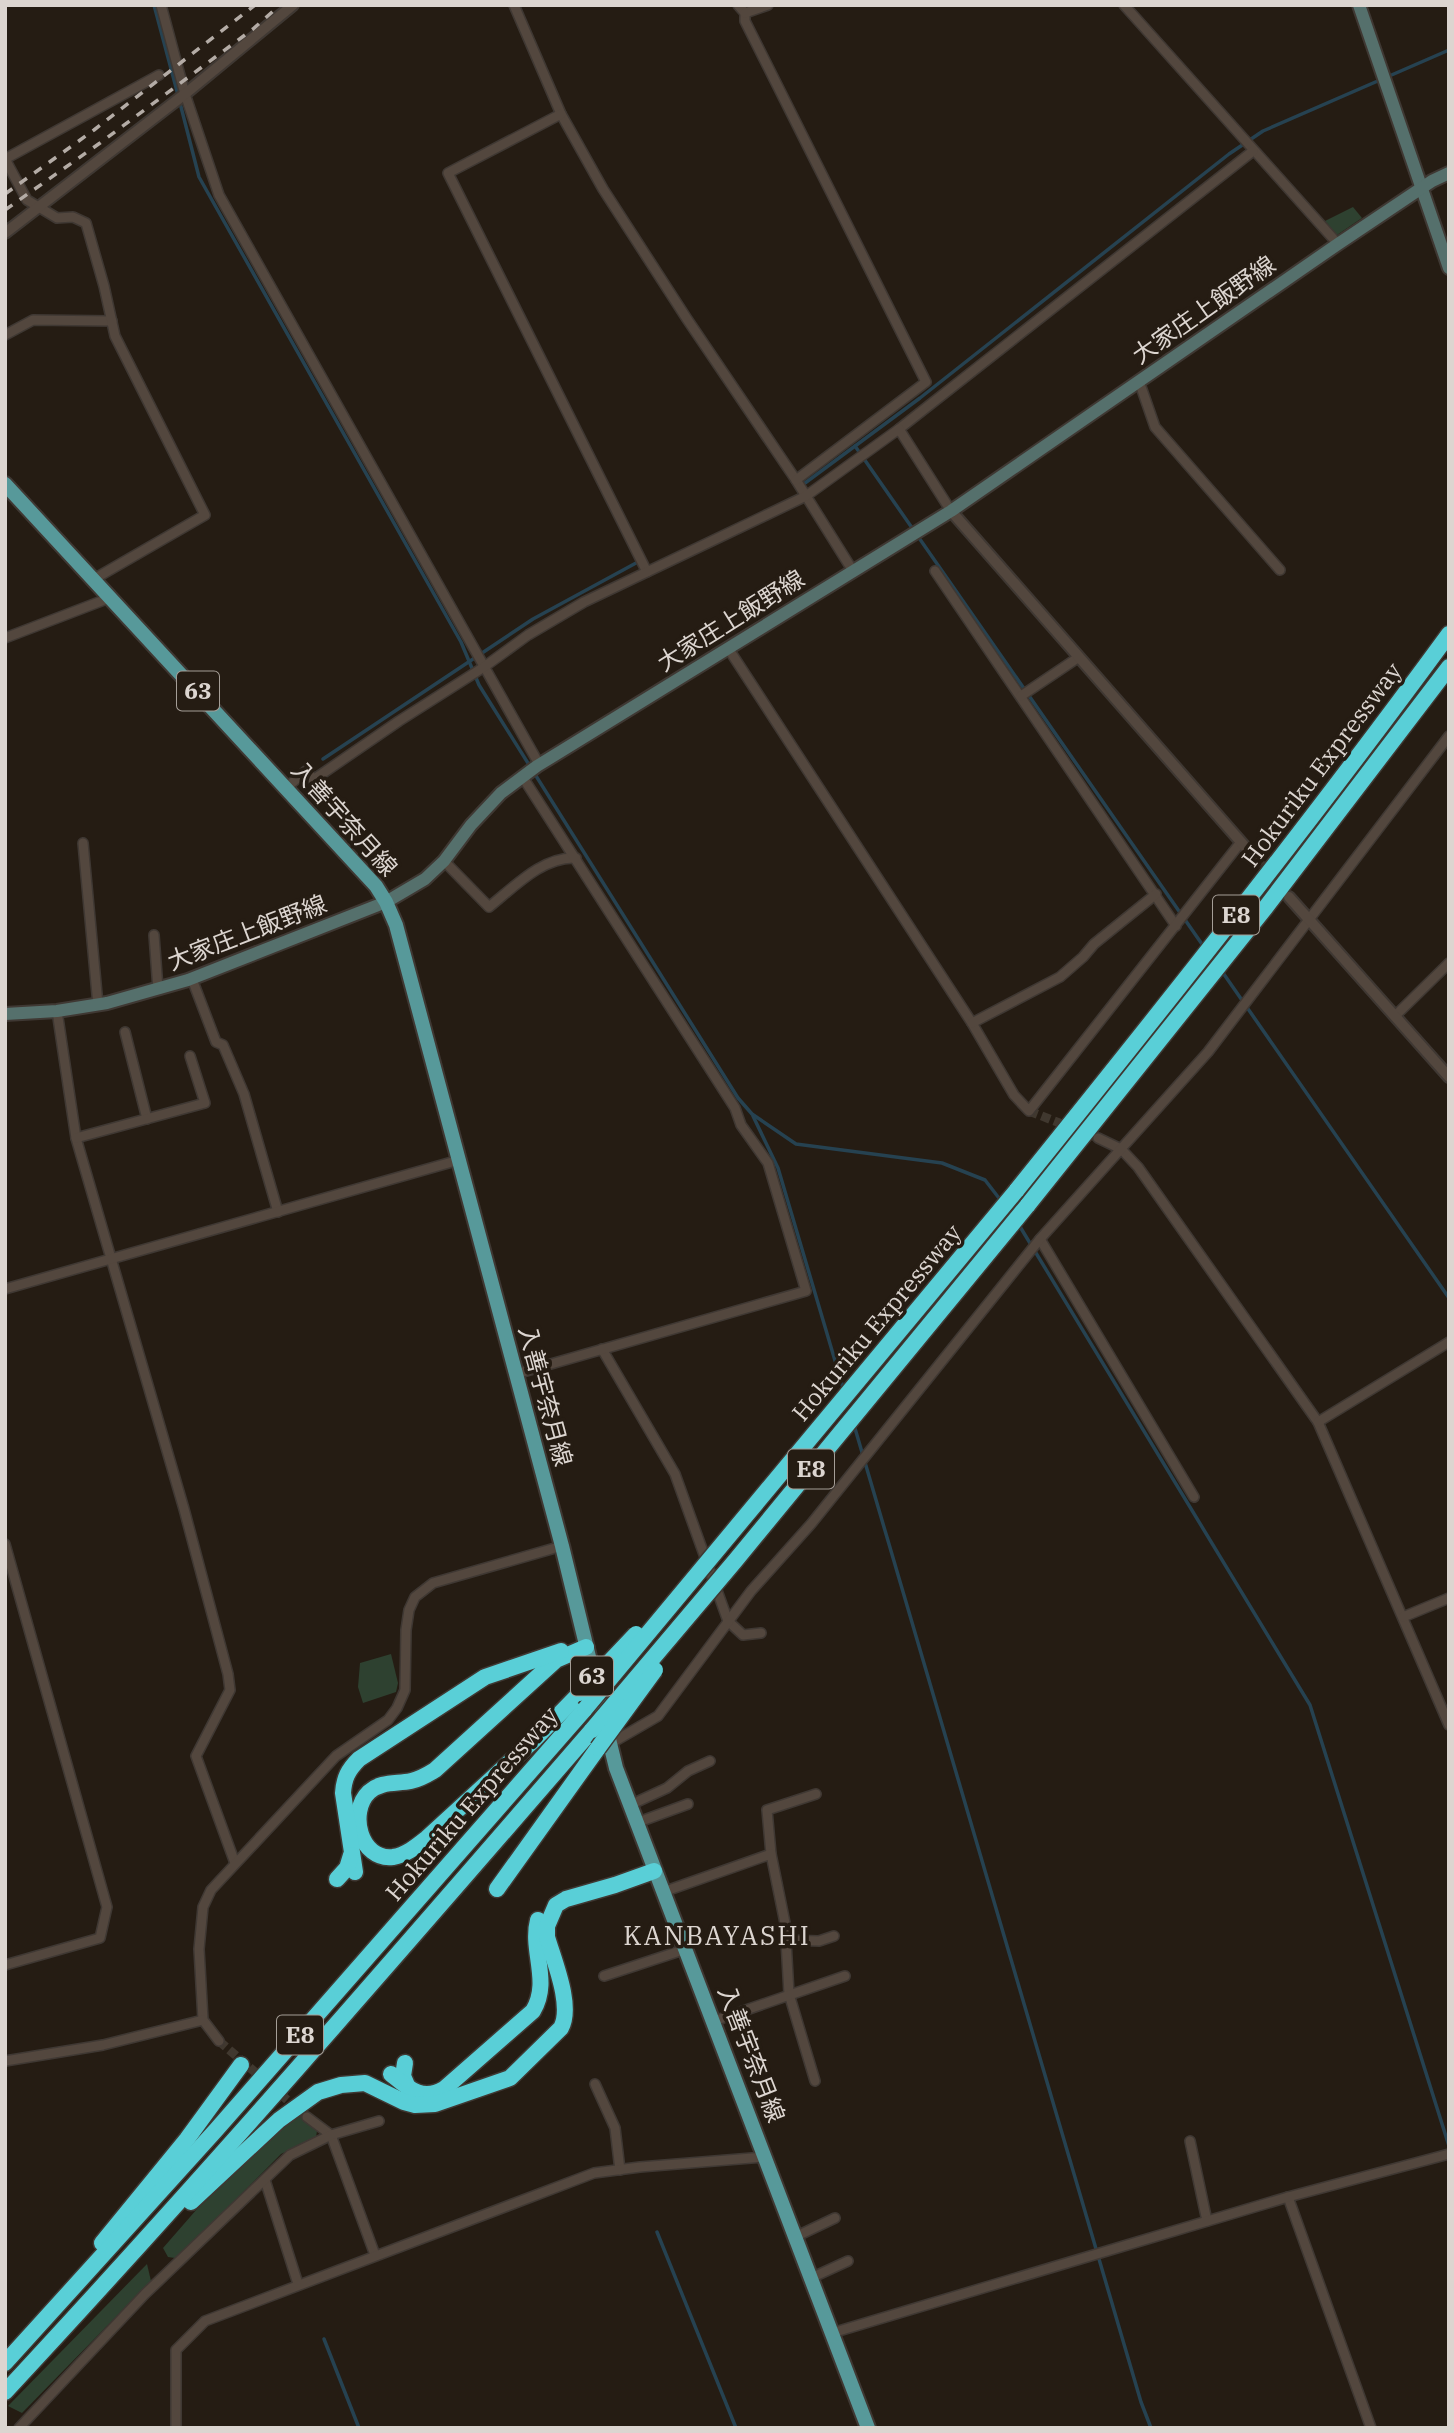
<svg xmlns="http://www.w3.org/2000/svg" width="1454" height="2433" font-family="'IBM Plex Serif','Noto Sans JP',serif">
<style>
.green{fill:#2e4130}
.lines{fill:none;stroke-linecap:round;stroke-linejoin:round}
.stream{stroke:#264251;stroke-width:3.5}
.minor-tunnel{stroke:#40382f;stroke-width:9;stroke-dasharray:9 4.5;stroke-linecap:butt}
.tertiary-tunnel{stroke:#40382f;stroke-width:10;stroke-dasharray:10 5;stroke-linecap:butt}
.minor-casing{stroke:#3f3833;stroke-width:12}
.tertiary-casing{stroke:#3f3833;stroke-width:14}
.secondary-casing{stroke:#3f3833;stroke-width:16}
.primary-casing{stroke:#3f3833;stroke-width:18}
.motorway-casing{stroke:#3f3833;stroke-width:19}
.minor{stroke:#53473e;stroke-width:9}
.tertiary{stroke:#53473e;stroke-width:10}
.secondary{stroke:#55706c;stroke-width:12}
.primary{stroke:#57999a;stroke-width:14}
.motorway{stroke:#59cfd7;stroke-width:16}
.rail{stroke:#b4aca6;stroke-width:3.5;stroke-dasharray:9 9;stroke-linecap:butt}
.motorway-bridge-casing{stroke:#3f3833;stroke-width:19;stroke-linecap:butt}
.motorway-bridge{stroke:#59cfd7;stroke-width:16}
.labels{text-anchor:middle;stroke-width:7;stroke-linejoin:round;paint-order:stroke}
.shield{fill:#251c13;stroke:#a59e97;stroke-width:2}
.shield-label{font-size:23px;font-weight:bold;fill:#dcd5d0}
.street-label{font-size:24px;fill:#dcd5d0;stroke:#251c13}
.neighbourhood-label{font-size:26px;letter-spacing:2px;fill:#dcd5d0;stroke:#251c13}
</style>
<rect width="100%" height="100%" fill="#251c13"/>
<!-- green -->
<g class="green">
<path d="M 1353,207 L 1362,218 L 1337,235 L 1325,221 Z"/>
<path d="M 391,1654 L 398,1683 L 396,1692 L 363,1703 L 358,1687 L 360,1663 Z"/>
<path d="M 298,2114 L 317,2131 L 316,2137 L 281,2154 L 184,2252 L 175,2258 L 168,2257 L 163,2248 L 197,2209 Z"/>
<path d="M 147,2264 L 151,2281 L 22,2413 L 8,2406 Z"/>
</g>
<g class="lines">
<!-- stream -->
<g class="stream">
<path d="M 154,5 L 178,95"/>
<path d="M 180,103 L 199,177 L 461,642 L 479,685 L 738,1098 L 752,1114 L 796,1144 L 942,1163 L 985,1180 L 1002,1202"/>
<path d="M 855,446 L 1204,947"/>
<path d="M 805,483 L 920,398 L 1229,154 L 1263,131 L 1449,50"/>
<path d="M 323,759 L 533,619 L 636,563"/>
<path d="M 1221,970 L 1449,1298"/>
<path d="M 753,1116 L 778,1168 L 844,1391"/>
<path d="M 1019,1225 L 1310,1705 L 1449,2146"/>
<path d="M 854,1425 L 1141,2402 L 1151,2428"/>
<path d="M 657,2232 L 736,2428"/>
<path d="M 324,2339 L 359,2428"/>
</g>
<!-- minor-tunnel -->
<g class="minor-tunnel">
<path d="M 1029,1111 L 1098,1138"/>
<path d="M 219,2041 L 307,2117"/>
</g>
<!-- tertiary-tunnel -->
<path class="tertiary-tunnel" d="M 1255,858 L 1285,892"/>
<defs>
<g id="minor">
<path d="M 161,5 L 185,94 L 219,195 L 539,764"/>
<path d="M 514,5 L 561,114 L 603,189 L 687,319 L 796,480 L 853,571"/>
<path d="M 738,5 L 745,13 L 745,21 L 926,382 L 796,480"/>
<path d="M 1124,5 L 1338,244"/>
<path d="M 745,13 L 768,5"/>
<path d="M 561,114 L 448,173 L 647,572"/>
<path d="M 5,335 L 33,320 L 112,321"/>
<path d="M 1139,381 L 1155,427 L 1280,570"/>
<path d="M 899,429 L 1253,151"/>
<path d="M 935,571 L 1176,926"/>
<path d="M 94,579 L 205,515 L 115,336 L 104,286 L 86,223 L 73,217 L 57,218 L 27,200 L 5,159 L 159,75"/>
<path d="M 5,638 L 112,597"/>
<path d="M 728,648 L 972,1023 L 1014,1095 L 1029,1111 L 1241,842"/>
<path d="M 1021,696 L 1079,657"/>
<path d="M 286,788 L 307,770 L 313,780 L 399,721 L 484,667 L 528,635 L 584,602 L 806,496 L 899,429 L 951,511"/>
<path d="M 83,843 L 98,1005"/>
<path d="M 444,861 L 489,907 C 514,887 543,856 576,858"/>
<path d="M 154,935 L 158,989"/>
<path d="M 192,979 L 216,1042 L 223,1045 L 244,1094 L 278,1212"/>
<path d="M 57,1011 L 76,1138 L 184,1509 L 228,1674 L 230,1690 L 196,1756 L 235,1863"/>
<path d="M 1395,1016 L 1449,963"/>
<path d="M 972,1023 L 1060,977 L 1083,957 L 1094,944 L 1156,894"/>
<path d="M 125,1032 L 147,1119"/>
<path d="M 76,1138 L 205,1103 L 190,1056"/>
<path d="M 1098,1138 L 1121,1149 L 1138,1167 L 1318,1422 L 1449,1725"/>
<path d="M 1040,1239 L 1194,1497"/>
<path d="M 5,1289 L 459,1160"/>
<path d="M 602,1349 L 675,1474 L 728,1621 L 743,1635 L 761,1633"/>
<path d="M 516,1374 L 806,1291 L 768,1163 L 741,1125 L 735,1108 L 522,776"/>
<path d="M 1318,1422 L 1449,1342"/>
<path d="M 5,1544 L 107,1907 L 100,1938 L 5,1965"/>
<path d="M 1403,1617 L 1449,1598"/>
<path d="M 608,1745 L 658,1716 L 751,1591 L 811,1524 L 1040,1239 L 1208,1052 L 1449,736"/>
<path d="M 630,1805 L 667,1788 L 688,1771 L 710,1761"/>
<path d="M 636,1823 L 688,1804"/>
<path d="M 771,1854 L 767,1810 L 816,1794"/>
<path d="M 663,1892 L 771,1854 L 785,1923 L 789,1994 L 815,2081"/>
<path d="M 786,1940 L 819,1941 L 834,1936"/>
<path d="M 604,1976 L 686,1949"/>
<path d="M 714,2021 L 845,1976"/>
<path d="M 219,2041 L 203,2020 L 199,1949 L 203,1907 L 211,1890 L 336,1756 L 388,1720 L 397,1708 L 405,1690 L 406,1630 L 409,1610 L 415,1597 L 433,1583 L 562,1546"/>
<path d="M 5,2061 L 103,2045 L 203,2020"/>
<path d="M 595,2084 L 615,2128 L 620,2170"/>
<path d="M 307,2117 L 331,2135 L 375,2255"/>
<path d="M 1190,2141 L 1207,2221"/>
<path d="M 265,2180 L 298,2284"/>
<path d="M 1288,2197 L 1371,2428"/>
<path d="M 795,2237 L 835,2218"/>
<path d="M 811,2278 L 848,2261"/>
<path d="M 832,2333 L 1288,2197 L 1449,2154"/>
<path d="M 19,2428 L 145,2294 L 290,2155 L 331,2135 L 379,2121"/>
<path d="M 176,2428 L 176,2350 L 205,2321 L 594,2173 L 640,2167 L 765,2157"/>
</g>
<g id="tertiary">
<path d="M 5,233 L 185,94 L 293,5"/>
<path d="M 951,511 L 1255,858"/>
<path d="M 1289,897 L 1449,1077"/>
</g>
<g id="secondary">
<path d="M 1359,5 L 1449,268"/>
<path d="M 5,1014 L 57,1011 L 107,1003 L 188,980 L 386,902 L 425,879 L 444,861 L 471,825 L 501,793 L 537,766 L 951,511 L 1338,244 L 1432,181 L 1449,173"/>
</g>
<path id="primary" d="M 5,484 L 376,886 L 386,902 L 396,925 L 562,1546 L 616,1768 L 868,2428"/>
<g id="motorway">
<path d="M 1016,1191 C 1164,1007 1310,824 1449,634"/>
<path d="M 1027,1206 L 1266,907 L 1449,667"/>
<path d="M 580,1693 L 535,1739 L 427,1838 C 417,1846 406,1855 393,1857 C 360,1861 348,1812 369,1792 C 381,1781 396,1784 411,1781 C 420,1779 427,1775 435,1770 L 556,1660 L 586,1647"/>
<path d="M 355,1872 L 343,1793 C 344,1778 348,1770 359,1759 L 485,1677 L 561,1651"/>
<path d="M 337,1879 L 347,1868 L 351,1855"/>
<path d="M 497,1889 L 598,1748"/>
<path d="M 405,2063 L 403,2076 L 409,2090"/>
<path d="M 391,2074 C 408,2088 422,2102 444,2089 L 533,2011 C 551,1981 530,1951 538,1920"/>
<path d="M 191,2202 L 279,2120 L 318,2092 L 341,2085 L 365,2083 L 404,2102 L 415,2105 L 435,2104 L 510,2078 L 561,2028 C 573,2006 554,1961 547,1937 L 547,1926 L 556,1905 L 566,1899 L 615,1885 L 654,1871"/>
<path d="M 102,2243 L 187,2139 L 241,2065"/>
<path d="M 5,2363 L 216,2130 L 585,1709"/>
<path d="M 5,2392 C 206,2176 399,1953 592,1730"/>
</g>
</defs>
<!-- minor casing -->
<use href="#minor" class="minor-casing"/>
<!-- tertiary casing -->
<use href="#tertiary" class="tertiary-casing"/>
<!-- secondary casing -->
<use href="#secondary" class="secondary-casing"/>
<!-- primary casing -->
<use href="#primary" class="primary-casing"/>
<!-- motorway casing -->
<use href="#motorway" class="motorway-casing"/>
<!-- minor -->
<use href="#minor" class="minor"/>
<!-- tertiary -->
<use href="#tertiary" class="tertiary"/>
<!-- secondary -->
<use href="#secondary" class="secondary"/>
<!-- primary -->
<use href="#primary" class="primary"/>
<!-- motorway -->
<use href="#motorway" class="motorway"/>
<!-- rail -->
<g class="rail">
<path d="M 5,194 L 94,130 L 255,5"/>
<path d="M 5,210 L 100,143 L 253,29 L 280,5"/>
</g>
<defs>
<g id="motorway-bridge">
<path d="M 580,1693 L 636,1634"/>
<path d="M 585,1709 L 1016,1191"/>
<path d="M 592,1730 L 735,1561 L 1027,1206"/>
<path d="M 598,1748 L 655,1670"/>
</g>
</defs>
<!-- motorway-bridge casing -->
<use href="#motorway-bridge" class="motorway-bridge-casing"/>
<!-- motorway-bridge -->
<use href="#motorway-bridge" class="motorway-bridge"/>
</g>
<g class="labels">
<!-- shield labels -->
<g class="shield">
<rect x="177" y="671.5" width="42" height="39" rx="5"/>
<rect x="1213" y="895.5" width="46" height="39" rx="5"/>
<rect x="788" y="1449.5" width="46" height="39" rx="5"/>
<rect x="571" y="1656.5" width="42" height="39" rx="5"/>
<rect x="277" y="2015.5" width="46" height="39" rx="5"/>
</g>
<g class="shield-label">
<text x="198" y="699">63</text>
<text x="1236" y="923">E8</text>
<text x="811" y="1477">E8</text>
<text x="592" y="1684">63</text>
<text x="300" y="2043">E8</text>
</g>
<!-- street labels -->
<g class="street-label">
<text transform="translate(1204 310) rotate(-35)" y="8">大家庄上飯野線</text>
<text transform="translate(731 621) rotate(-32)" y="8">大家庄上飯野線</text>
<text transform="translate(1322 765) rotate(-53)" y="8">Hokuriku Expressway</text>
<text transform="translate(344 819) rotate(48)" y="8">入善宇奈月線</text>
<text transform="translate(247 933) rotate(-21)" y="8">大家庄上飯野線</text>
<text transform="translate(877 1323) rotate(-50)" y="8">Hokuriku Expressway</text>
<text transform="translate(545 1396) rotate(75)" y="8">入善宇奈月線</text>
<text transform="translate(472 1804) rotate(-49)" y="8">Hokuriku Expressway</text>
<text transform="translate(751 2054) rotate(69)" y="8">入善宇奈月線</text>
</g>
<!-- neighbourhood labels -->
<g class="neighbourhood-label">
<text x="717" y="1945">KANBAYASHI</text>
</g>
</g>
<!-- border -->
<rect width="1454" height="2433" fill="none" stroke="#dcd5d0" stroke-width="14"/>
</svg>
